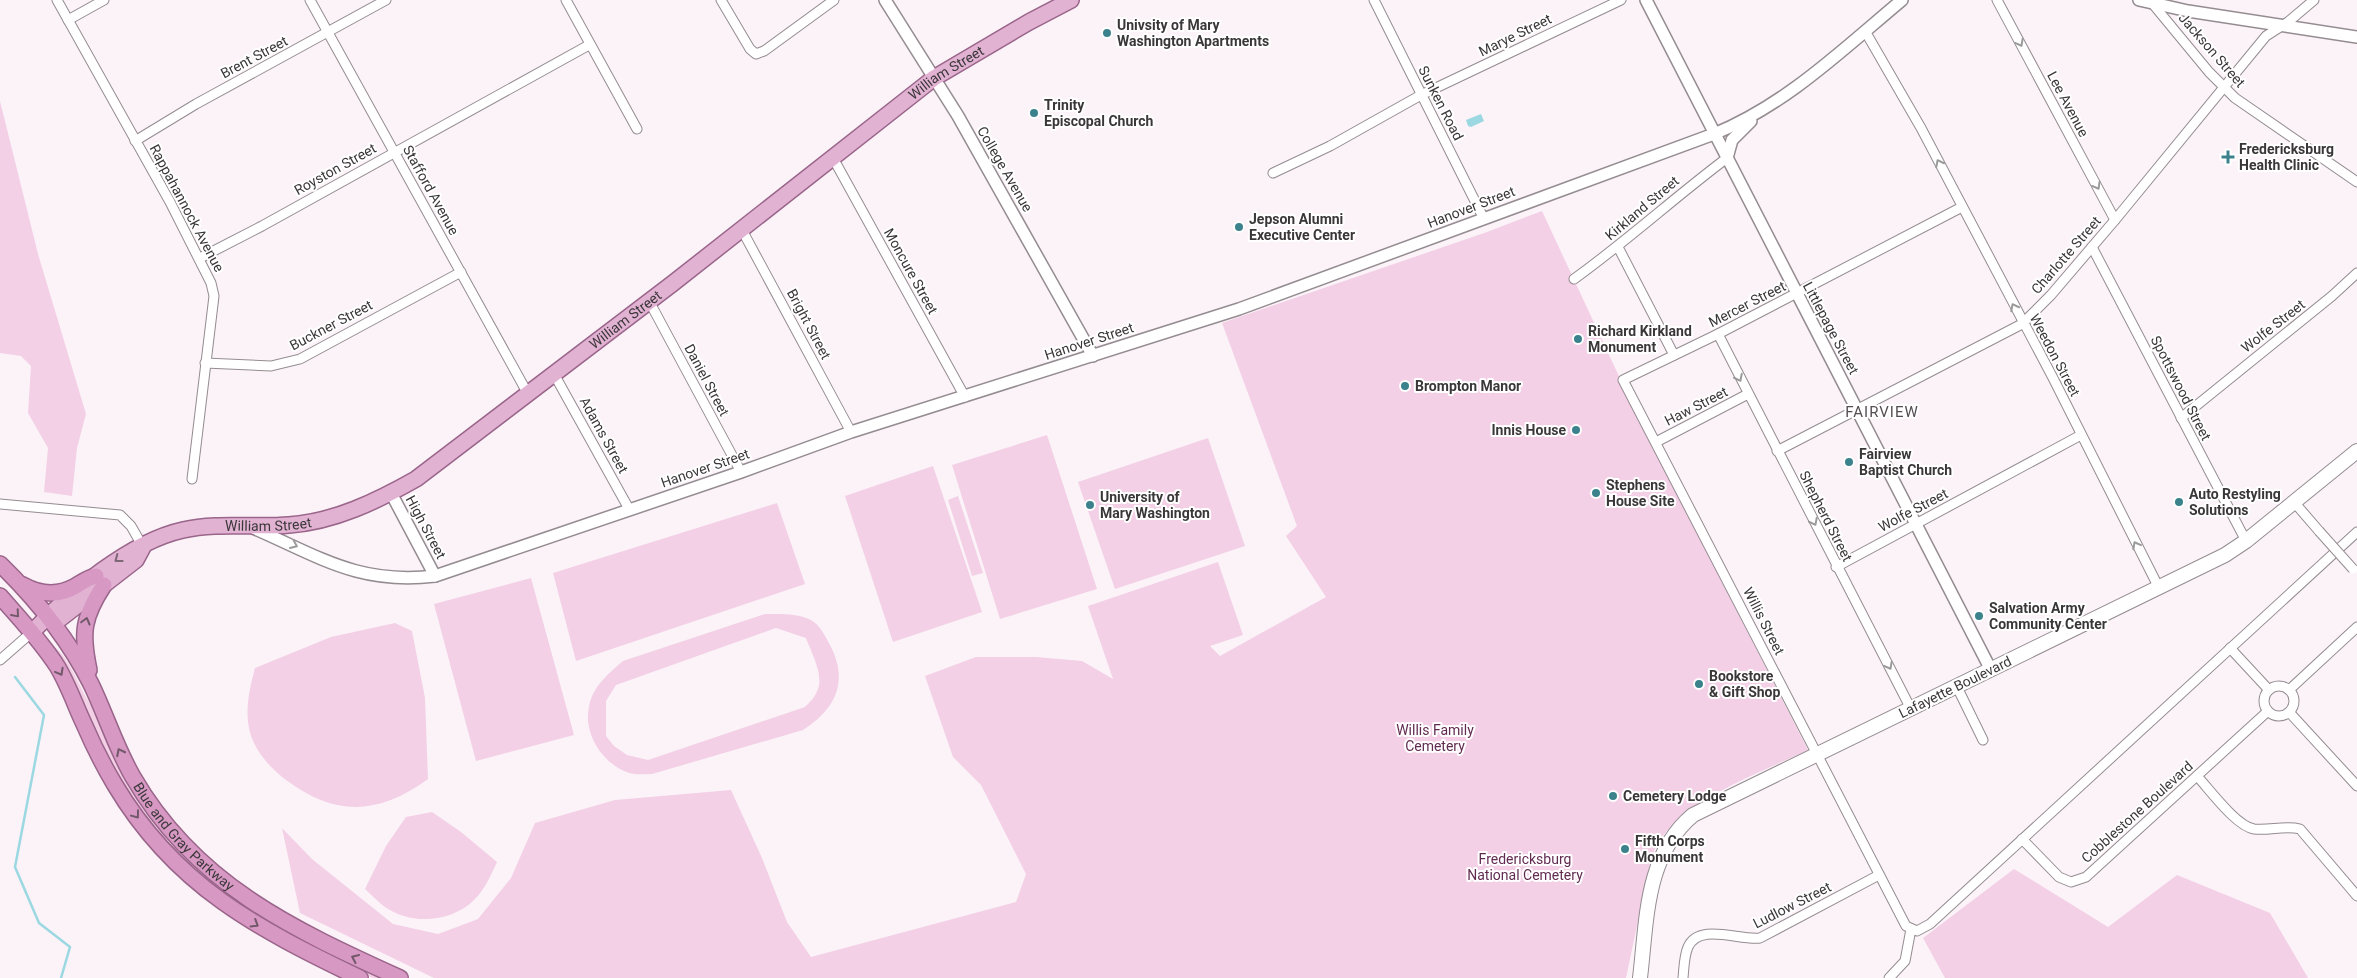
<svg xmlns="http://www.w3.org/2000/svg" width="2357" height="978" font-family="Roboto,sans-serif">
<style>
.green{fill:#f3d0e6;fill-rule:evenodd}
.water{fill:#9bd8e1}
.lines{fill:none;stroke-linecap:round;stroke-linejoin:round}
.stream{stroke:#9bd8e1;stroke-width:2.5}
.minor-casing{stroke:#948c91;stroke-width:11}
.tertiary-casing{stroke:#948c91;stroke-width:14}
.secondary-casing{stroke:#948c91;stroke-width:16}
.primary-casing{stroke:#9a658a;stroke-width:18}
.trunk-casing{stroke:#9a658a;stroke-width:18}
.minor{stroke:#fff;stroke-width:9}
.tertiary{stroke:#fff;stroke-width:11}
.secondary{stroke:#fff;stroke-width:14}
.primary{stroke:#e2b2d3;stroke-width:15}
.trunk{stroke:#d898c4;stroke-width:15}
.minor-bridge-casing{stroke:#948c91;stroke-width:11;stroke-linecap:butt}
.minor-bridge{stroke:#fff;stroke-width:9}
.oneway{stroke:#9c9b9c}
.oneway2{stroke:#7d6877}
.oneway3{stroke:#71596a}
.poi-dot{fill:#3b828c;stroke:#fff;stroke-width:2}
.labels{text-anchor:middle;stroke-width:4;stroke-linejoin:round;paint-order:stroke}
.poi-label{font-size:14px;font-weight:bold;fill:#3a3739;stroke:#fff;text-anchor:start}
.street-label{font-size:14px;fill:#3a3739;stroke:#fff}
.park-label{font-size:14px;fill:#612b51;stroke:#fff}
.neighbourhood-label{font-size:15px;letter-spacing:1px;fill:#544d51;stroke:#fff}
</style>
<rect width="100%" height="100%" fill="#fbf3f8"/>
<!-- green -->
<g class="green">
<path d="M 0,101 L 38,254 L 86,414 L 77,448 L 72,496 L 44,492 L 48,448 L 28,413 L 31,366 L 21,356 L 0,353 Z"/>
<path d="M 1542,211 L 1644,430 L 1808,750 C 1762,772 1674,803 1654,851 C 1647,869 1645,888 1641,907 C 1636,931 1631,954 1626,978 L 434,978 L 300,913 L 282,828 L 312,859 L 393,924 L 438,934 L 478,919 L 511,878 L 535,823 L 615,800 L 731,790 L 762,858 L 787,922 L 811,957 L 1016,902 L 1026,874 L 981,785 L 953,757 L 925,676 L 976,657 L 1036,657 L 1082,661 L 1113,679 L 1088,606 L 1218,562 L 1243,635 L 1210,646 L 1220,656 L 1326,597 L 1286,536 L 1297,526 L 1222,323 L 1487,232 Z"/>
<path d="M 1047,435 L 1097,589 L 1000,619 L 952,465 Z"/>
<path d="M 1208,438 L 1245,546 L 1115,589 L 1078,482 Z"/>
<path d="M 933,466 L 982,612 L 893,642 L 845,496 Z"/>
<path d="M 958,496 L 983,573 L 972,576 L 948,500 Z"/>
<path d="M 777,503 L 805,584 L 576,661 L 553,573 Z"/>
<path d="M 531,578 L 574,735 L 476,761 L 434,604 Z"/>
<path d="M 765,614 C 781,614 797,613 811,620 C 820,625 825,636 830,645 C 849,681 836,709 803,730 L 652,774 C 645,774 636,775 629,773 C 603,764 583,734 589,707 C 592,687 609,673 623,661 ZM 776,628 L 806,638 C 811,652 825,677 817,691 C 815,697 810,702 805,707 L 648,760 L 627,755 L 614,746 L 606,736 L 606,701 L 616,685 Z"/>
<path d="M 395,623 L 412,631 L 425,698 L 428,779 C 379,815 335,817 286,780 C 269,767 253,749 249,728 C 245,707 250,688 255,668 L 331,637 Z"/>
<path d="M 51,644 C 74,660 79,694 98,714 L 177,846 L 388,978 L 372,978 L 276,932 L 198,877 L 143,817 L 117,779 Z"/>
<path d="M 432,812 L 461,832 L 497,862 C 491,875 485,889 475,899 C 453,922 412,926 385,907 C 378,902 372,895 365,889 L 386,846 L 406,817 Z"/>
<path d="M 2014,869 L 2108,927 L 2177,875 L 2270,913 L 2308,978 L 1945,978 L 1923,938 Z"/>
</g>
<!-- water -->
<path class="water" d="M 1481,114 L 1484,121 L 1471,127 L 1468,126 L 1466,120 Z"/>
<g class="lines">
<!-- stream -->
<path class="stream" d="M 15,677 L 44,715 L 15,867 L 39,923 L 70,947 L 61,978"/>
<defs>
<g id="minor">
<path d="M 57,0 L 170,202 L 211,283 L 214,296 L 192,479"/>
<path d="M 310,0 L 528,394"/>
<path d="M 566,0 L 637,129"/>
<path d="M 721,0 L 750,49 L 756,54 L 764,51 L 834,0"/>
<path d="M 1374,0 L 1484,219"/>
<path d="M 1997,0 L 2115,220"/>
<path d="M 2152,3 L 2209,72 L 2235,98 L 2357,182"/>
<path d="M 68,20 L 104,0"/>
<path d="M 1865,31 L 1921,128 L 2053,378 L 2159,588"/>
<path d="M 135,141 L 196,104 L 386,0"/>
<path d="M 833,158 L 965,397"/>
<path d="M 1273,173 L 1330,146 L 1421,95 L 1621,0"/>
<path d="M 1962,207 L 1718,334 L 1623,380 L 1906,926 L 1917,931 L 1930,924 L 2357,532"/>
<path d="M 742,230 L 851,432"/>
<path d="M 1618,247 L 1674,355"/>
<path d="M 2092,247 L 2246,541"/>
<path d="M 200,258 L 262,226 L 589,45"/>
<path d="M 1574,279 C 1627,241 1675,197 1727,158"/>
<path d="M 649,301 L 741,472"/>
<path d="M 1718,334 L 1911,709"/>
<path d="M 205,363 L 271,366 L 300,359 L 461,272"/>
<path d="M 554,374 L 629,509"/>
<path d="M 2181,418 L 2332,296 L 2357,273"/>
<path d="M 1656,442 L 1748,394"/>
<path d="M 1777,451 L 2022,324 L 2051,295 L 2115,220 L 2266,36 L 2288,22 L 2314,0"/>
<path d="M 2294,502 L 2319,531"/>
<path d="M 0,504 L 120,515 L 131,526 L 143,547"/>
<path d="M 1836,567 L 2081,435"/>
<path d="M 2230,648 L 2269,690"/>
<path d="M 0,660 L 32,632"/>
<circle cx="2279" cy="701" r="15"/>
<path d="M 1957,687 L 1983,740"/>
<path d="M 2289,690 L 2357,627"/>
<path d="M 2289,712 L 2357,786"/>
<path d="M 2197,776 C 2210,790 2236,826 2254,829 C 2269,831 2285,825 2300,829 L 2357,896"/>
<path d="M 2022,839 L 2059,877 L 2071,882 L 2086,877 L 2268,711"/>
<path d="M 1683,978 C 1684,968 1684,956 1688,947 C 1699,922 1740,941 1760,938 L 1879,875"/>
<path d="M 1889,978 L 1905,961 L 1911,929"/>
</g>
<g id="tertiary">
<path d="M 885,0 L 958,116 L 1093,356"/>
<path d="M 1646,0 L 1991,670"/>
<path d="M 2139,0 L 2188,11 L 2357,37"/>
<path d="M 1727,158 L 1732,140 L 1751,121"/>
<path d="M 391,493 L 435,576"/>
<path d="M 253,528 C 320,557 359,585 435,576 L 741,472 L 851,432 L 1239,309 L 1714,134 C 1787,104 1842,50 1902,0"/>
</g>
<path id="secondary" d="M 1640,978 C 1647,920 1645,855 1693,815 L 2225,555 L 2246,541 L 2357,451"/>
<g id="primary">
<path d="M 56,622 L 136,560 L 143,547"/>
<path id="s1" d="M 32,632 C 70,593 129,542 183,530 C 218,522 254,528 289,525 C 334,522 377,501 416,479 L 672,284 L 934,78 L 1029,22 L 1071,0"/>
</g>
<g id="trunk">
<path id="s2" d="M 0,564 C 36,599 69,640 91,684 C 106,715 116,748 133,777 C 195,884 292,929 400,978"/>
<path d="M 23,585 C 39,594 57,596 74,587 C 81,583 87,578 96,576"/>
<path d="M 0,596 C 19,618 41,641 57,666 C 68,684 75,705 84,724 C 93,745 103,765 115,785 C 175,886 258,929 360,978"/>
<path d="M 89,670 C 81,633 83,617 104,585"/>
</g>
</defs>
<!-- minor casing -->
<use href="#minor" class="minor-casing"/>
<!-- tertiary casing -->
<use href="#tertiary" class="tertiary-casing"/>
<!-- secondary casing -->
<use href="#secondary" class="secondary-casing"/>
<!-- primary casing -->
<use href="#primary" class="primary-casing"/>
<!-- trunk casing -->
<use href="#trunk" class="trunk-casing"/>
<!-- minor -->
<use href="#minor" class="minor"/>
<!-- tertiary -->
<use href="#tertiary" class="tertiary"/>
<!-- secondary -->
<use href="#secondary" class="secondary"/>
<!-- primary -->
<use href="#primary" class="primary"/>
<!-- trunk -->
<use href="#trunk" class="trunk"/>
<defs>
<path id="minor-bridge" d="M 2319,531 L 2353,569"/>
</defs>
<!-- minor-bridge casing -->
<use href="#minor-bridge" class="minor-bridge-casing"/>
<!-- minor-bridge -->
<use href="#minor-bridge" class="minor-bridge"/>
</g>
<!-- one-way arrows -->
<defs><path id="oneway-chevron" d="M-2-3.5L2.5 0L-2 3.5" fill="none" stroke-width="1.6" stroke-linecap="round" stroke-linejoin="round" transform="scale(1.25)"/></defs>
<g class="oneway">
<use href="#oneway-chevron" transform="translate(2020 43) rotate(62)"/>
<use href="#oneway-chevron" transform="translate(1939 163) rotate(-117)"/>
<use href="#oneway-chevron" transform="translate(2097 186) rotate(61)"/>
<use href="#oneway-chevron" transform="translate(2014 307) rotate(-117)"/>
<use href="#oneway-chevron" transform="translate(1739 378) rotate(63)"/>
<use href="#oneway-chevron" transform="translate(1814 522) rotate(63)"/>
<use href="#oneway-chevron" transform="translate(294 545) rotate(24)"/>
<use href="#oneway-chevron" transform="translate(2136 545) rotate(-118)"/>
<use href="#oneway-chevron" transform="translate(1889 666) rotate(62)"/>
</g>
<use class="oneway2" href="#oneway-chevron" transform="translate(118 559) rotate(143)"/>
<g class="oneway3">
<use href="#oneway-chevron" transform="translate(16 614) rotate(49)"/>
<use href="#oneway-chevron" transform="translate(86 621) rotate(-75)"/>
<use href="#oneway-chevron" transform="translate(60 672) rotate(61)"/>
<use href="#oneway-chevron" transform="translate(120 752) rotate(-117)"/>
<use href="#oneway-chevron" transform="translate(136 815) rotate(53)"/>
<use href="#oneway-chevron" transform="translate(255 924) rotate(32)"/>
<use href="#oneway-chevron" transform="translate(355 958) rotate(-156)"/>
</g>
<!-- markers -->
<g class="poi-dot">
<circle cx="1107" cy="33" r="5"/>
<circle cx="1034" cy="113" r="5"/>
<path d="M2225.5 149.5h5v5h5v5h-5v5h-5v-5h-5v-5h5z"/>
<circle cx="1239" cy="227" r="5"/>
<circle cx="1578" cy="339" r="5"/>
<circle cx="1405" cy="386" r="5"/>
<circle cx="1576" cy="430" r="5"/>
<circle cx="1849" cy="462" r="5"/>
<circle cx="1596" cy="493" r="5"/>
<circle cx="2179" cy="502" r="5"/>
<circle cx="1090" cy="505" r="5"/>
<circle cx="1979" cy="616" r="5"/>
<circle cx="1699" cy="684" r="5"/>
<circle cx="1613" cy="796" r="5"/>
<circle cx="1625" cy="849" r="5"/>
</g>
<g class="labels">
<!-- poi labels -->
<g class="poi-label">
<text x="1117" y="30">Univsity of Mary<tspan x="1117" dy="16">Washington Apartments</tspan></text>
<text x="1044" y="110">Trinity<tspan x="1044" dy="16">Episcopal Church</tspan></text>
<text x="2239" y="154">Fredericksburg<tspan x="2239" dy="16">Health Clinic</tspan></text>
<text x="1249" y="224">Jepson Alumni<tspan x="1249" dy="16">Executive Center</tspan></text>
<text x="1588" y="336">Richard Kirkland<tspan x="1588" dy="16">Monument</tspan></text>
<text x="1415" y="391">Brompton Manor</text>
<text x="1566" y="435" text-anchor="end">Innis House</text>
<text x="1859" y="459">Fairview<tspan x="1859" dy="16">Baptist Church</tspan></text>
<text x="1606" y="490">Stephens<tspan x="1606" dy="16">House Site</tspan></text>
<text x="2189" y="499">Auto Restyling<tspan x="2189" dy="16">Solutions</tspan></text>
<text x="1100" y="502">University of<tspan x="1100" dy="16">Mary Washington</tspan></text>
<text x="1989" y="613">Salvation Army<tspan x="1989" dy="16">Community Center</tspan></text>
<text x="1709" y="681">Bookstore<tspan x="1709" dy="16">&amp; Gift Shop</tspan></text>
<text x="1623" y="801">Cemetery Lodge</text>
<text x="1635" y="846">Fifth Corps<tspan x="1635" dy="16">Monument</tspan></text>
</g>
<!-- street labels -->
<g class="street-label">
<text transform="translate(1515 35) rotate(-26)" y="5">Marye Street</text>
<text transform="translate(2212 50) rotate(49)" y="5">Jackson Street</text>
<text transform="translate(254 57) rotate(-28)" y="5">Brent Street</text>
<text dy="5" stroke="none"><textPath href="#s1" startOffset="1095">William Street</textPath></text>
<text transform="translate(1441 103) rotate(63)" y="5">Sunken Road</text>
<text transform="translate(2068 104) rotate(62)" y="5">Lee Avenue</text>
<text transform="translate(335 169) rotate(-29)" y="5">Royston Street</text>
<text transform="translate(1005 169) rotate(60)" y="5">College Avenue</text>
<text transform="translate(431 190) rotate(61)" y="5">Stafford Avenue</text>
<text transform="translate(1471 207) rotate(-21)" y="5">Hanover Street</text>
<text transform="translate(187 208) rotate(62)" y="5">Rappahannock Avenue</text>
<text transform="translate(1642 208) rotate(-40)" y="5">Kirkland Street</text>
<text transform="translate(2066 255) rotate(-49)" y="5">Charlotte Street</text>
<text transform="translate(911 271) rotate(61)" y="5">Moncure Street</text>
<text transform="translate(1747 304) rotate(-27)" y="5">Mercer Street</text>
<text dy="5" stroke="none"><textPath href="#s1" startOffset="690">William Street</textPath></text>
<text transform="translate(809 324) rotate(62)" y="5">Bright Street</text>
<text transform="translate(331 325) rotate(-28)" y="5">Buckner Street</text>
<text transform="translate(2273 326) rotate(-38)" y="5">Wolfe Street</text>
<text transform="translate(1831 328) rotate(62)" y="5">Littlepage Street</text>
<text transform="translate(1089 341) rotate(-18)" y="5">Hanover Street</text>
<text transform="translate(2055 355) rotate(62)" y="5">Weedon Street</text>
<text transform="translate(707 380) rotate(62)" y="5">Daniel Street</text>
<text transform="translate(2181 388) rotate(63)" y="5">Spottswood Street</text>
<text transform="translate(1696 406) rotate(-27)" y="5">Haw Street</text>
<text transform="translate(604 435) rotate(61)" y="5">Adams Street</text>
<text transform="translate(705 468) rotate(-19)" y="5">Hanover Street</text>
<text transform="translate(1913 510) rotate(-28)" y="5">Wolfe Street</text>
<text transform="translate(1826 516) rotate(63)" y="5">Shepherd Street</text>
<text dy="5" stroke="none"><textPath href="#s1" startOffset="270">William Street</textPath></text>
<text transform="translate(426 527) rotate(62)" y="5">High Street</text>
<text transform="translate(1764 621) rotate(63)" y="5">Willis Street</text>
<text transform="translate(1955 687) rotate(-26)" y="5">Lafayette Boulevard</text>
<text transform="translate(2137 812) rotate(-42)" y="5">Cobblestone Boulevard</text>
<text dy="5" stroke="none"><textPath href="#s2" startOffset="332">Blue and Gray Parkway</textPath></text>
<text transform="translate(1792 905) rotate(-27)" y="5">Ludlow Street</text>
</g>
<!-- park labels -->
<g class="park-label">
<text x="1435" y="735">Willis Family<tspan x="1435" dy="16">Cemetery</tspan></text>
<text x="1525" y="864">Fredericksburg<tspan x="1525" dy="16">National Cemetery</tspan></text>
</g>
<!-- neighbourhood labels -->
<g class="neighbourhood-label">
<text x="1882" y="417">FAIRVIEW</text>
</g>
</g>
</svg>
